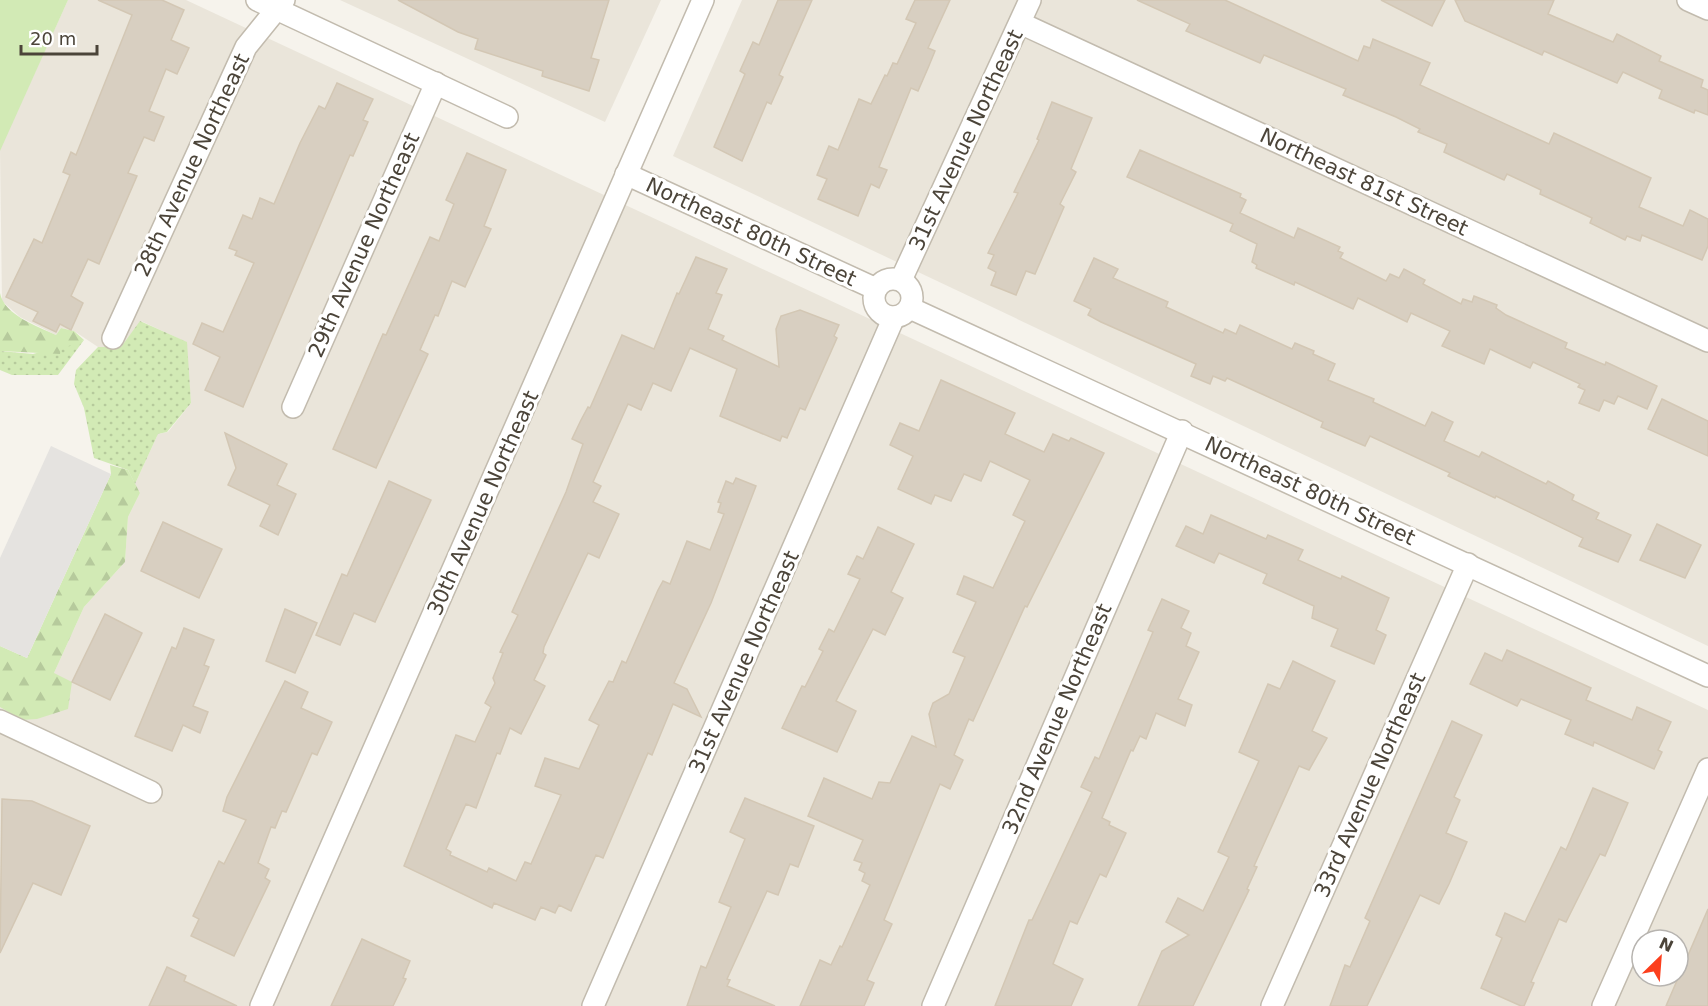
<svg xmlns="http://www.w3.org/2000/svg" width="1708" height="1006" font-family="'DejaVu Sans',sans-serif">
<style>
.residential{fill:#eae5da;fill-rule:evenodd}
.grass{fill:url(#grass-dots)}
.forest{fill:url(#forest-firs)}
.green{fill:#d2eab5}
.parking{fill:#e5e3e0}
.building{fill:#d8cfc1;stroke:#d3c7b4;stroke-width:1.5}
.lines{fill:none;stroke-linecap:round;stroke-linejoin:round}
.minor-casing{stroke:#c2bbae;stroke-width:24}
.minor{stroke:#fff;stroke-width:21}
.labels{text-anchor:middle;stroke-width:6;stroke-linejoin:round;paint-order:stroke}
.street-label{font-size:21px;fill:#4b4439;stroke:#fff}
</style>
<defs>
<pattern id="grass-dots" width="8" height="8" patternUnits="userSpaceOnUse" patternTransform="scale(1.5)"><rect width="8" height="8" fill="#d2eab5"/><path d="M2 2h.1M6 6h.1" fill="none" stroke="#b6ca9c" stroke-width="1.8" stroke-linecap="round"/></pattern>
<pattern id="forest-firs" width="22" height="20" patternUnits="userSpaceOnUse" patternTransform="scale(1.5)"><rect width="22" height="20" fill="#d2eab5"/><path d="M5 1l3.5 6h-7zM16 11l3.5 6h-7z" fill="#b6ca9c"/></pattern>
</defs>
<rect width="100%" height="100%" fill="#f6f3ec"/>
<!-- residential -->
<g class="residential">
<path d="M 68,0 L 186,0 L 1708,710 L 1708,1006 L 0,1006 L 0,707 L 21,720 L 54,673 L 84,607 L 125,562 L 128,517 L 140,493 L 135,484 L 158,434 L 168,432 L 191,403 L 186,342 L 141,321 L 121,347 L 98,347 L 74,331 L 61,328 L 56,335 L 20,317 L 2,301 L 0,149 ZM 1642,940 L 1678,940 L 1678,976 L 1642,976 Z"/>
<path d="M 340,0 L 661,0 L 605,122 Z"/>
<path d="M 742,0 L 1708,0 L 1708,646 L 673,156 Z"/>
</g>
<!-- grass -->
<g class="grass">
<path d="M 140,321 L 187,342 L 191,403 L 167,432 L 158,434 L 135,484 L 128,470 L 94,458 L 84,408 L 74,384 L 76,370 L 98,347 L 121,347 Z"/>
<path d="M 84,340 L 58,375 L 12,375 L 0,370 L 0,351 L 33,354 Z"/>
</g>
<!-- forest -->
<g class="forest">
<path d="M 0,293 C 4,315 37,326 56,335 L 61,328 L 74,331 L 84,340 L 61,349 L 60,354 L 0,351 Z"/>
<path d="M 110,465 L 128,470 L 140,493 L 128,517 L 125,562 L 84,607 L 54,673 L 72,682 L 68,709 L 37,719 L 21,720 L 0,707 L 0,646 L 27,658 L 111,474 Z"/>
</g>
<!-- green -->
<path class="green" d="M 0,0 L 68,0 L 0,151 Z"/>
<!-- parking -->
<path class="parking" d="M 51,446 L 111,474 L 27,658 L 0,646 L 0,558 Z"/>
<!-- building -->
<g class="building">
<path d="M 98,0 L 162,0 L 184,10 L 171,40 L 189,48 L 177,74 L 166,69 L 149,111 L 164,117 L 154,141 L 144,137 L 128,173 L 137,176 L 99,264 L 88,259 L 71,296 L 83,303 L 71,330 L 60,324 L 56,332 L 33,321 L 38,312 L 6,297 L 34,239 L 42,243 L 70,175 L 63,172 L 71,152 L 76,155 L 132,15 Z"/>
<path d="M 398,0 L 609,0 L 591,58 L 599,60 L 589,91 L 542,76 L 543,71 L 475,49 L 478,39 L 458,32 Z"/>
<path d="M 778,0 L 812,0 L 779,75 L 783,77 L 771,104 L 767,102 L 742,161 L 714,147 L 745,74 L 740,71 L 753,42 L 759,45 Z"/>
<path d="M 915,0 L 950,0 L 928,48 L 935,51 L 928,68 L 918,91 L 911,88 L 879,167 L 887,170 L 879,188 L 871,184 L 858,216 L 818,199 L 827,179 L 817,175 L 829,146 L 838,150 L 859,99 L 871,104 L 885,75 L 887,76 L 893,63 L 897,64 L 916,23 L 906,19 Z"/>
<path d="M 1137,0 L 1225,0 L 1358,61 L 1364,46 L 1370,48 L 1373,39 L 1430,63 L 1420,85 L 1549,144 L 1554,133 L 1651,178 L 1639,207 L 1683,226 L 1690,210 L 1708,219 L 1708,246 L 1702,260 L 1642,235 L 1640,241 L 1627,236 L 1625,240 L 1590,223 L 1592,218 L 1540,194 L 1541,190 L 1507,174 L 1504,180 L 1444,152 L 1447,144 L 1418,132 L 1420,129 L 1396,117 L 1343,95 L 1346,89 L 1264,55 L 1260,63 L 1186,31 L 1190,24 Z"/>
<path d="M 1381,0 L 1445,0 L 1432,26 Z"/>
<path d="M 1455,0 L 1554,0 L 1548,14 L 1613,42 L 1617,34 L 1661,56 L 1659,61 L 1703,80 L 1701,87 L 1708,90 L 1708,115 L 1695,110 L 1694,113 L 1659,98 L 1662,90 L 1623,72 L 1617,83 L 1544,51 L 1542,55 L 1465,21 Z"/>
<path d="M 337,83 L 373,99 L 363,120 L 368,122 L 353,156 L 350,155 L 243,407 L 205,390 L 220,357 L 193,344 L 202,323 L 223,332 L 254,263 L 235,255 L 237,251 L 229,248 L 243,215 L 252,219 L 260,198 L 274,204 L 300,143 L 319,106 L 325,109 Z"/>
<path d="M 1052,102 L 1092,118 L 1071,169 L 1076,172 L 1060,204 L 1064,207 L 1035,274 L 1026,271 L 1016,295 L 991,285 L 996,272 L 988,268 L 994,255 L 988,253 L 1018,193 L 1014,192 L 1039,140 L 1037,139 Z"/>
<path d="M 1140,150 L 1241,194 L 1240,197 L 1246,200 L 1240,213 L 1294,238 L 1298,228 L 1340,247 L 1338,251 L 1343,253 L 1340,258 L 1386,281 L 1390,274 L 1399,278 L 1404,269 L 1425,280 L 1423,284 L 1461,304 L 1463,299 L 1472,302 L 1474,296 L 1497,305 L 1496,308 L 1506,315 L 1567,343 L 1565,348 L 1605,365 L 1606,362 L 1657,386 L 1647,409 L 1618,396 L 1614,404 L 1604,400 L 1599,411 L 1579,403 L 1585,390 L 1578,387 L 1580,384 L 1533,362 L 1530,368 L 1490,349 L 1484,364 L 1442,346 L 1450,331 L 1411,313 L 1407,322 L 1358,298 L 1353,309 L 1295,282 L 1294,285 L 1256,268 L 1257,265 L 1252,262 L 1257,244 L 1230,231 L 1233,224 L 1127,177 Z"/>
<path d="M 467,153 L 506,170 L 484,226 L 491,229 L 465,287 L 452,281 L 438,316 L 435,315 L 420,350 L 428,354 L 376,468 L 333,449 L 383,334 L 386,335 L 430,237 L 439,241 L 454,204 L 446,200 Z"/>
<path d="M 696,257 L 727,269 L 716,293 L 722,295 L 708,329 L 724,336 L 722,340 L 779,367 L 776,329 L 781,316 L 800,310 L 839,325 L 834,336 L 837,338 L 805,410 L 800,408 L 787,438 L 782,436 L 780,441 L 720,416 L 737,369 L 690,348 L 671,391 L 653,383 L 641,410 L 628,404 L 593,482 L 601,486 L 593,502 L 619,514 L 599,558 L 588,553 L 544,647 L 543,653 L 546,655 L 534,680 L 545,686 L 521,734 L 510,728 L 500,754 L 497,753 L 476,808 L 466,804 L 446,849 L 451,852 L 450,855 L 487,872 L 489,868 L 516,881 L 525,862 L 531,864 L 561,795 L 535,786 L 545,758 L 579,769 L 599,725 L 589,720 L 609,681 L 613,682 L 622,661 L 626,663 L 658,590 L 663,581 L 670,584 L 687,541 L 710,550 L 724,514 L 718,512 L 721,503 L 718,502 L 726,481 L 733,484 L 736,478 L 756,486 L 711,603 L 674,683 L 687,689 L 701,717 L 673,704 L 652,755 L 648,753 L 603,858 L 596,855 L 571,911 L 559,905 L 555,913 L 541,907 L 535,920 L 494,903 L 492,908 L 404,866 L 456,735 L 475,742 L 491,707 L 485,703 L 495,683 L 493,678 L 503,653 L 500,652 L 518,615 L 512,612 L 566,492 L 583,444 L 572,439 L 581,420 L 588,407 L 590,408 L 622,335 L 654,349 L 677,293 L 679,294 Z"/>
<path d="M 1094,258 L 1118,269 L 1113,278 L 1168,302 L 1166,307 L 1223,333 L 1225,329 L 1236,334 L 1240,325 L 1292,349 L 1295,343 L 1314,351 L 1313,354 L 1335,364 L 1328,380 L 1374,399 L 1373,402 L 1425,426 L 1432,412 L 1453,422 L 1444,441 L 1479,457 L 1482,452 L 1546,484 L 1548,481 L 1574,495 L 1572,500 L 1599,513 L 1596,519 L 1631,535 L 1618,562 L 1579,546 L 1583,538 L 1496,496 L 1495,498 L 1448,476 L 1450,473 L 1370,436 L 1365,446 L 1321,427 L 1323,422 L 1227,378 L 1225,381 L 1213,376 L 1210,384 L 1191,376 L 1196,364 L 1101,322 L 1088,315 L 1091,309 L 1074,301 Z"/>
<path d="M 941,380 L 1015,413 L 1005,434 L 1044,452 L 1053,434 L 1069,441 L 1071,438 L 1104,453 L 1027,607 L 1025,606 L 973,721 L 969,719 L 954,755 L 963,760 L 950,789 L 940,784 L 884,920 L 892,924 L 867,980 L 874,983 L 864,1006 L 800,1006 L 820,960 L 831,965 L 840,946 L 842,947 L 870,885 L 862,881 L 865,873 L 859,870 L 862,863 L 854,860 L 863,840 L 808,816 L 824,778 L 872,799 L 879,782 L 890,783 L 912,736 L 936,747 L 929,714 L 933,703 L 949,694 L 965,657 L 953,652 L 976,602 L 957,594 L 964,576 L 993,588 L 1025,521 L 1013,515 L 1030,480 L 990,461 L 981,481 L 964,474 L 951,501 L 935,495 L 931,504 L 898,489 L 913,456 L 890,445 L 900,423 L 919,431 Z"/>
<path d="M 1662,399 L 1708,421 L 1708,456 L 1648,429 Z"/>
<path d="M 225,433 L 287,464 L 277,485 L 296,494 L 278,535 L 260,526 L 270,505 L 228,485 L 236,468 Z"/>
<path d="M 389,481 L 431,500 L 375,622 L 354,613 L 340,645 L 316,635 L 342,574 L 347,576 Z"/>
<path d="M 1211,515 L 1266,539 L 1268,535 L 1303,550 L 1298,560 L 1341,579 L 1342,576 L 1389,598 L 1376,630 L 1386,635 L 1374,664 L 1331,646 L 1338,629 L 1312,618 L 1314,606 L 1263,583 L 1267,574 L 1219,553 L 1214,563 L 1176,546 L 1186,526 L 1203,534 Z"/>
<path d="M 163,522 L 222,549 L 199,598 L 141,571 Z"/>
<path d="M 1657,524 L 1701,545 L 1685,578 L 1640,560 Z"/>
<path d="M 878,527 L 914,544 L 891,592 L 903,598 L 885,635 L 873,629 L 836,701 L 856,711 L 837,752 L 782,728 L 802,686 L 805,687 L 823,651 L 819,649 L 829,629 L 834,632 L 860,579 L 848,574 L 857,556 L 863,559 Z"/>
<path d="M 1162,599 L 1189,611 L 1181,628 L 1191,633 L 1186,646 L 1199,652 L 1178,699 L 1192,705 L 1185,726 L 1156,713 L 1146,739 L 1140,736 L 1133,751 L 1131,750 L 1102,818 L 1110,822 L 1109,825 L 1126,833 L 1106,877 L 1100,874 L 1077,924 L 1070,921 L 1053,964 L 1083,979 L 1071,1006 L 995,1006 L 1029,920 L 1032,920 L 1092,792 L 1081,787 L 1095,757 L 1099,759 L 1153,632 L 1148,630 Z"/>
<path d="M 285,609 L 317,623 L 295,673 L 266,661 Z"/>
<path d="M 105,614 L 142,633 L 110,700 L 72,682 Z"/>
<path d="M 184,628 L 214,640 L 204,665 L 209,667 L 193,706 L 208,712 L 200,733 L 183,725 L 172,751 L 135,736 L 172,647 L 176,649 Z"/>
<path d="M 1507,650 L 1591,688 L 1586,700 L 1632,720 L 1637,707 L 1671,722 L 1658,750 L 1662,752 L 1654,769 L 1594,742 L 1593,746 L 1565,734 L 1571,720 L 1521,699 L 1517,706 L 1470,684 L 1485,653 L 1502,661 Z"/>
<path d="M 1293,661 L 1335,681 L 1312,731 L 1327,738 L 1309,770 L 1299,766 L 1254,866 L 1257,867 L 1247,889 L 1249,890 L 1193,1006 L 1138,1006 L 1162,951 L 1189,935 L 1166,922 L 1178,898 L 1203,911 L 1229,857 L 1218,852 L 1259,761 L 1239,752 L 1268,684 L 1280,689 Z"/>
<path d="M 285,681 L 308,692 L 301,708 L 332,722 L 317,755 L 312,753 L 286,812 L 282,811 L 275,828 L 271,827 L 258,863 L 269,869 L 265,878 L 270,881 L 234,956 L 191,936 L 199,919 L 193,916 L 219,861 L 224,864 L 246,820 L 223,811 L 227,797 Z"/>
<path d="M 1452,721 L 1482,735 L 1454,797 L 1460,800 L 1446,833 L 1467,842 L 1449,884 L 1439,904 L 1420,895 L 1367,1006 L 1330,1006 L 1345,965 L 1350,967 L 1370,921 L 1365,918 Z"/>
<path d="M 1593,788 L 1628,803 L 1605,856 L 1600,854 L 1566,922 L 1559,919 L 1531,982 L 1534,983 L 1524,1006 L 1521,1006 L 1481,988 L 1502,938 L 1496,935 L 1505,913 L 1525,922 L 1561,847 L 1566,850 Z"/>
<path d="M 745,798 L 814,826 L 798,867 L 790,864 L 778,895 L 767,891 L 727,979 L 730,980 L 727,986 L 775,1006 L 687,1006 L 701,966 L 706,968 L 731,907 L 719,902 L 745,839 L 730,832 Z"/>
<path d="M 2,799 L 32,801 L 90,826 L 61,895 L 33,883 L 0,953 Z"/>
<path d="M 1708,909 L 1708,1006 L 1666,1006 Z"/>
<path d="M 362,939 L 410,961 L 403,978 L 406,979 L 393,1006 L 331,1006 Z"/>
<path d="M 167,967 L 186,976 L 184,981 L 237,1006 L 149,1006 Z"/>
</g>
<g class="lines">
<defs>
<g id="minor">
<path d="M 257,0 L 507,117"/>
<path d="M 1688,0 L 1708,9"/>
<path d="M 1020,23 L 1708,341"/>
<path d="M 626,174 L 876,289"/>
<circle cx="893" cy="298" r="19"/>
<path d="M 901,280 L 1030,0"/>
<path d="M 910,308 L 1708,676"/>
<path d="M 113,338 L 246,47 L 284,0"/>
<path d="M 293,407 L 436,83"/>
<path d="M 0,721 L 151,792"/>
<path d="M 261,1006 L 703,0"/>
<path d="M 593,1006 L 894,317"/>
<path d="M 933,1006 L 1182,431"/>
<path d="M 1272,1006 L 1468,564"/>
<path d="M 1603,1006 L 1708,769"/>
</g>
</defs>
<!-- minor casing -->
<use href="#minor" class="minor-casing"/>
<!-- minor -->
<use href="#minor" class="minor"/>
</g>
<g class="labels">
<!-- street labels -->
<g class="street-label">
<text transform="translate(966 140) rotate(-65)" y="7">31st Avenue Northeast</text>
<text transform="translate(192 165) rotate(-65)" y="7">28th Avenue Northeast</text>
<text transform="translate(1364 182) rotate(25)" y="7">Northeast 81st Street</text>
<text transform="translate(751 232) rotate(25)" y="7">Northeast 80th Street</text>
<text transform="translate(364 245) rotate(-66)" y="7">29th Avenue Northeast</text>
<text transform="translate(1310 491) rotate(25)" y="7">Northeast 80th Street</text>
<text transform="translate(483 503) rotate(-66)" y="7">30th Avenue Northeast</text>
<text transform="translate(744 662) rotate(-66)" y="7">31st Avenue Northeast</text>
<text transform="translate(1057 719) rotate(-67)" y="7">32nd Avenue Northeast</text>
<text transform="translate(1370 785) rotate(-66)" y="7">33rd Avenue Northeast</text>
</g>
</g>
<!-- north arrow -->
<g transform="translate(1660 958) rotate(25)"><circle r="28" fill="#ffffff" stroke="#b7b4b0" stroke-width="1.5"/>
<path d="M0-4.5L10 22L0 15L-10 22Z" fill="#fc3f1d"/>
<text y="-9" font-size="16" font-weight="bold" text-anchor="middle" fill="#4b4439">N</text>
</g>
<!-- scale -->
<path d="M21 45v9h76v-9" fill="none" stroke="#4b4439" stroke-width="3"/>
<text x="30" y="45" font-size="18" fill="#4b4439" stroke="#ffffff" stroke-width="4.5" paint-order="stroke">20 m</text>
</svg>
